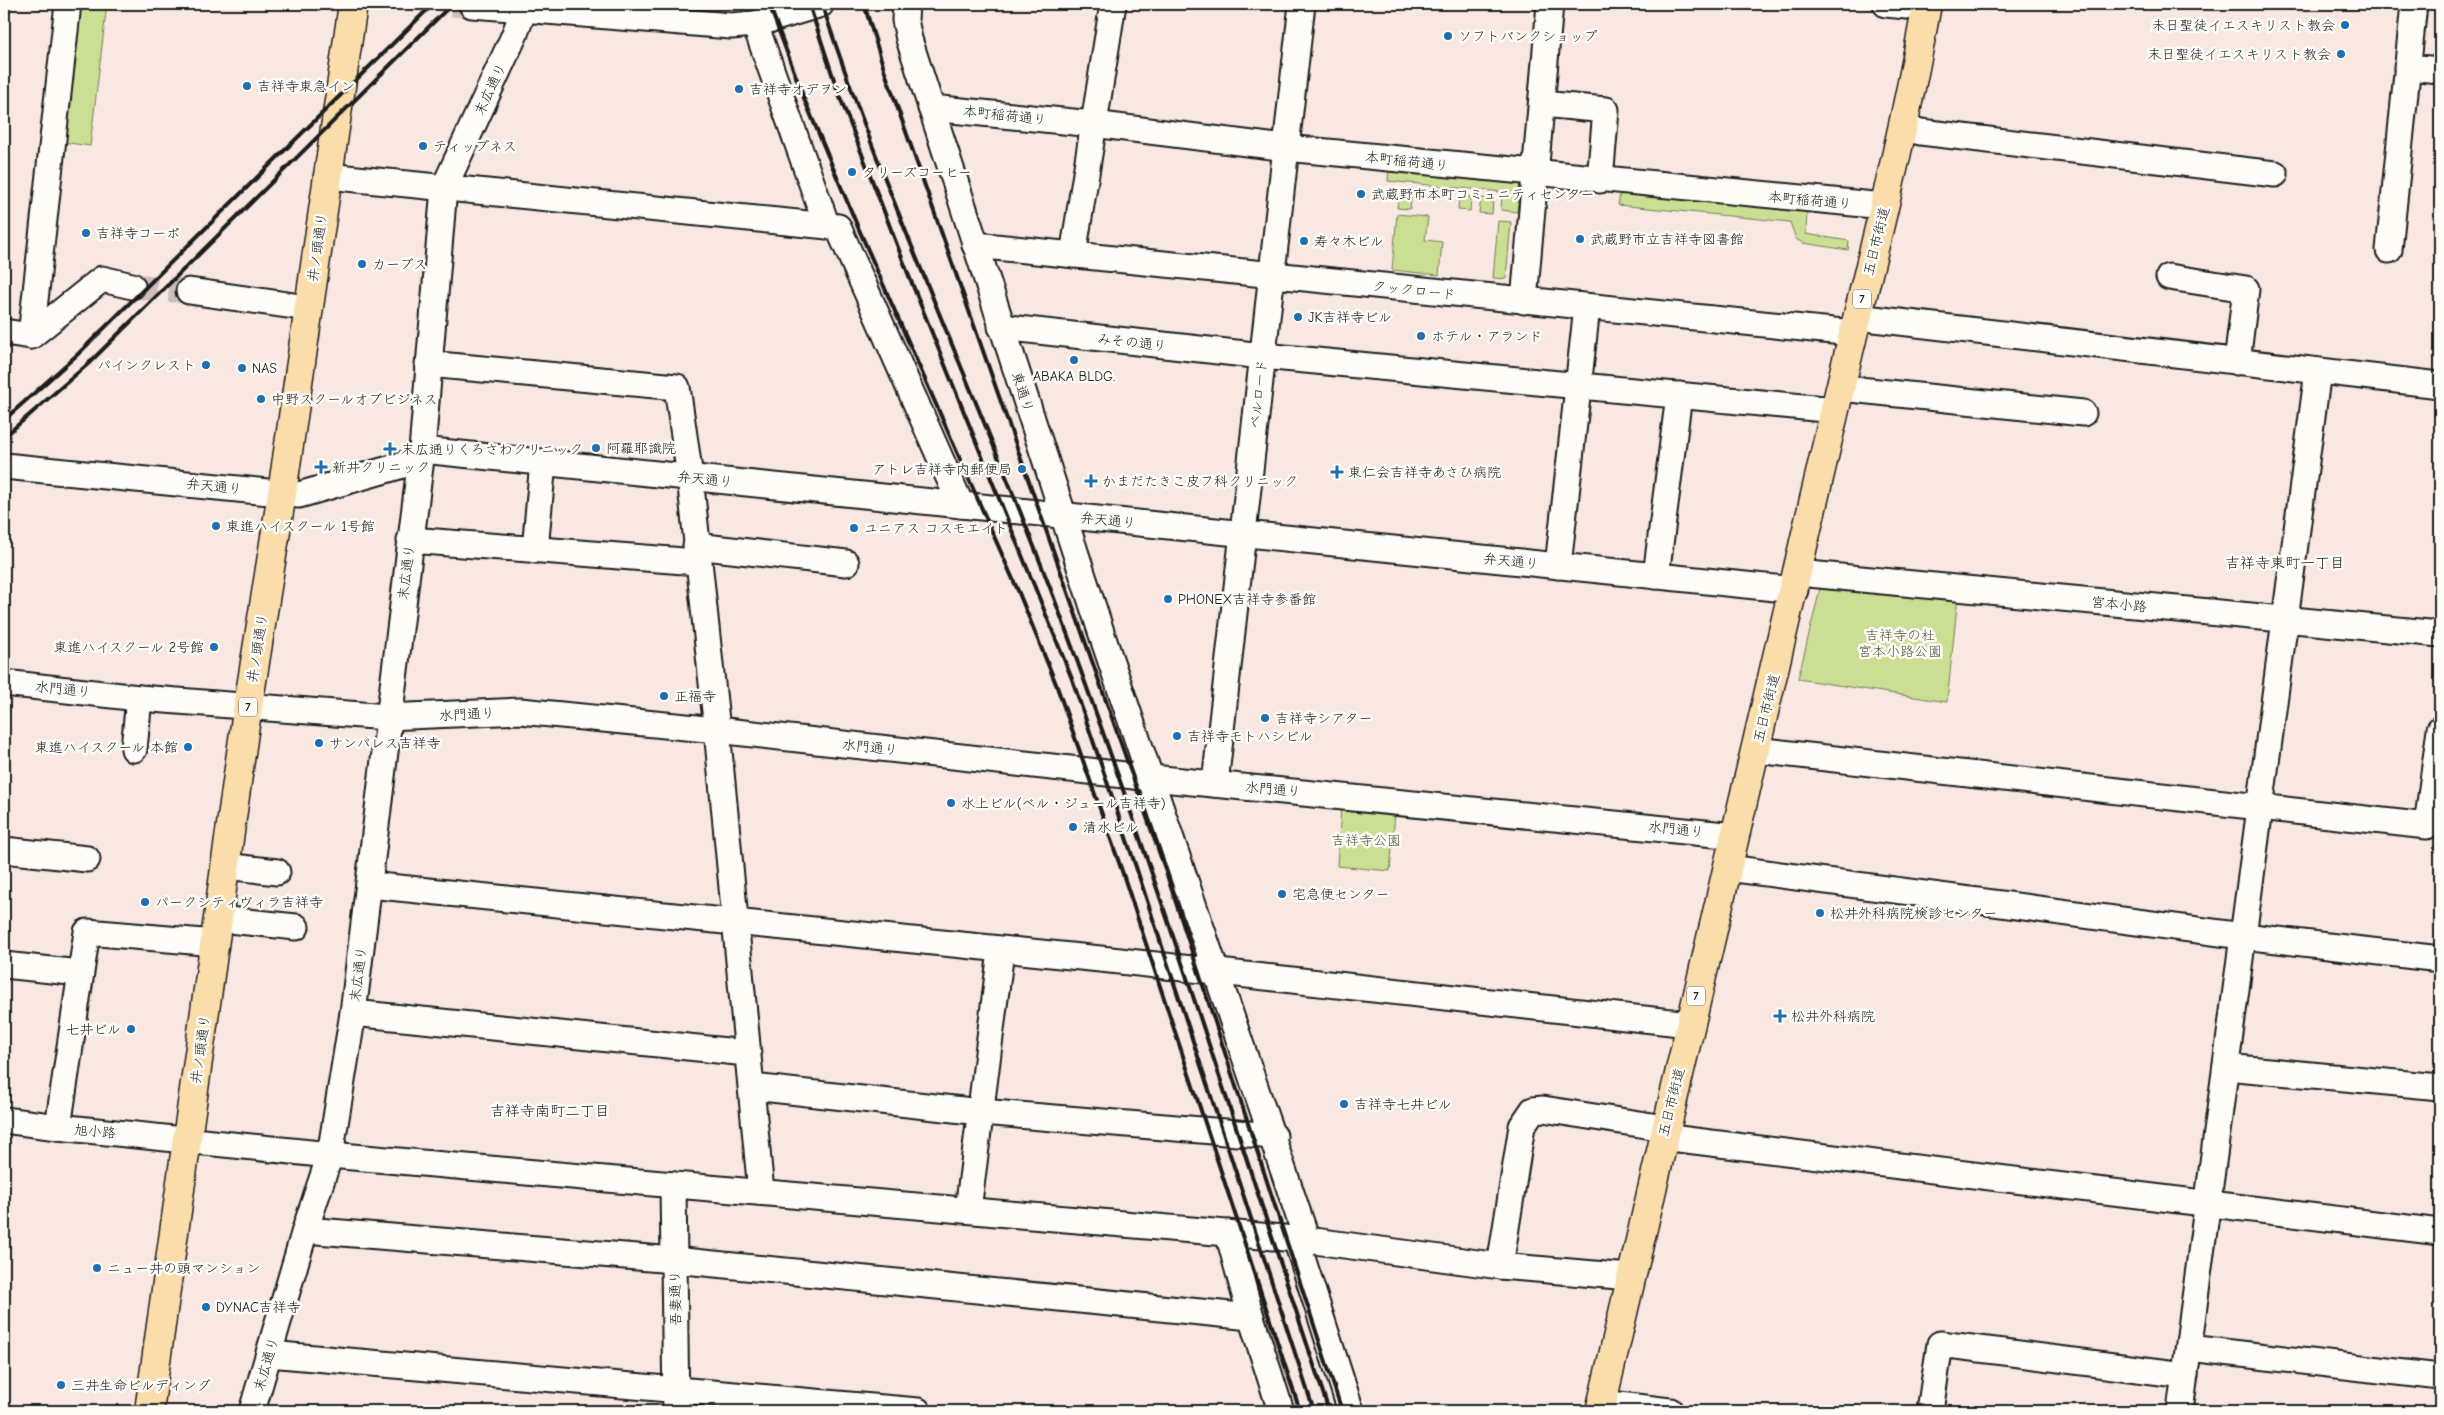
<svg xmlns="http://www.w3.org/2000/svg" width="2444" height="1415" font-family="'Comic Neue','Klee One',sans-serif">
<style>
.green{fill:#cbdf94;stroke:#747e58}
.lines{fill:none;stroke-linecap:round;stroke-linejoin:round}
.minor-tunnel{stroke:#cdbeba;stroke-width:25;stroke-dasharray:25 12;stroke-linecap:butt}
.minor-casing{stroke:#1c1c1c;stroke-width:29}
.major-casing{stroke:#1c1c1c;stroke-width:31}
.minor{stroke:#fdfcf7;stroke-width:25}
.major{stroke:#faddab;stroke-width:28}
.rail{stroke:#1c1c1c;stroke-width:4}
.poi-dot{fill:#1f6fb2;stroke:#fdfcf7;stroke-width:2}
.labels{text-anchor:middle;stroke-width:5;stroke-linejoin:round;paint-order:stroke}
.shield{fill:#fdfcf7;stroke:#605f5e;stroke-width:1}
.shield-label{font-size:12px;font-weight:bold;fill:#1c1c1c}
.poi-label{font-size:14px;fill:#1c1c1c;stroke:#fdfcf7;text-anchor:start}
.street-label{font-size:14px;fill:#1c1c1c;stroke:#fdfcf7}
.park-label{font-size:14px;fill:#515640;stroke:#fdfcf7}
.neighbourhood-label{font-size:15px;fill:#1c1c1c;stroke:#fdfcf7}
</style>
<rect width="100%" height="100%" fill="#f9e7e1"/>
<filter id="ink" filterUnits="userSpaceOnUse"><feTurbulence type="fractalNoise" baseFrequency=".02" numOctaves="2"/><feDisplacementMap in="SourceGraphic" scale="10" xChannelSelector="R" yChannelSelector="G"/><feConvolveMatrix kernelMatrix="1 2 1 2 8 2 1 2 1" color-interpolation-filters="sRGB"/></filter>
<g filter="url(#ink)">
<!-- green -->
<g class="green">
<path d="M 79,4 L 107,4 L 90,146 L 62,142 Z"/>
<path d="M 1389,168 L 1520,182 L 1517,212 L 1501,210 L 1502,192 L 1388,181 Z"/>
<path d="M 1400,190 L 1412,192 L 1410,209 L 1397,208 Z"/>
<path d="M 1620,193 L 1807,211 L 1806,234 L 1849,241 L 1848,250 L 1803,243 L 1796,239 L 1790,222 L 1618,205 Z"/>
<path d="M 1459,197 L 1471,197 L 1470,211 L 1458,210 Z"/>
<path d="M 1481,198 L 1493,200 L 1492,214 L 1479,213 Z"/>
<path d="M 1397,214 L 1428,217 L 1425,240 L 1442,242 L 1439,275 L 1392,270 Z"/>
<path d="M 1498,221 L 1511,222 L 1506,279 L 1493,278 Z"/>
<path d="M 1821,585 L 1958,596 L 1947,702 L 1798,679 Z"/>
<path d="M 1341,808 L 1395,813 L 1390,871 L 1337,866 Z"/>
</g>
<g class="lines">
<!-- minor-tunnel -->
<g class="minor-tunnel">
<path d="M 452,4 L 472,5"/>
<path d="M 132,286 L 189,291"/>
</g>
<defs>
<g id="minor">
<path d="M 906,4 L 905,20 L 909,39 L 1105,644 L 1307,1240 L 1500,1266 L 1630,1277"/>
<path d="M 1886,4 L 1927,8"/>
<path d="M 472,5 L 731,26 L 755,24 L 821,4"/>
<path d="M 755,24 L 827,226"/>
<path d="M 2407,67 L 2440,70"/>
<path d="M 1542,104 L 1606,110 L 1600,180"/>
<path d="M 931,108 L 1093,124 L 1286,148 L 1884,206"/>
<path d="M 1903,128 L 1921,132 L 2275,174"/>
<path d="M 327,176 L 838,227 L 961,505"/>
<path d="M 975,245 L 1853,333"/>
<path d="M 2389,250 L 2414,4"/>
<path d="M 1073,255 L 1113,4"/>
<path d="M 2169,277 L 2246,289 L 2237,362"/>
<path d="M 189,291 L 308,308"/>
<path d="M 1524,301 L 1550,4"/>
<path d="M 1857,317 L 2440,385"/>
<path d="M 1001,327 L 1263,356 L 1835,410"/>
<path d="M 4,332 L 31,336 L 102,279 L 132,286"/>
<path d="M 31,336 L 68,4"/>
<path d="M 428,364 L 677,387 L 690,477 L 717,730 L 761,1192"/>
<path d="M 1840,388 L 2083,413"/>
<path d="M 422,450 L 1795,590"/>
<path d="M 4,466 L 299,495 L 420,460"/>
<path d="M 410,540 L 697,562"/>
<path d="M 696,546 L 846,563"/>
<path d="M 535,550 L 543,462"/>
<path d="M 1558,566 L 1587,307"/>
<path d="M 1798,573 L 2440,634"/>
<path d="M 1656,576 L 1679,395"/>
<path d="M 4,683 L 139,698 L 387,717 L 520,711 L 717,730 L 1152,778 L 1735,836"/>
<path d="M 134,749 L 139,698"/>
<path d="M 1756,750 L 2427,826 L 2440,729"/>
<path d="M 1215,784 L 1302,4"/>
<path d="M 4,850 L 87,859"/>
<path d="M 226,866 L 277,872"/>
<path d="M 1728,868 L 2243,936 L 2440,959"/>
<path d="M 369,885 L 1120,961 L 1689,1024"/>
<path d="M 219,919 L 296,927"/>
<path d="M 4,965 L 80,973"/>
<path d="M 353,1013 L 747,1053"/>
<path d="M 2226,1067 L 2440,1087"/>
<path d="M 752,1087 L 981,1112 L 1274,1136"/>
<path d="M 4,1120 L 58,1127 L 330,1155 L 1307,1240"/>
<path d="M 58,1127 L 87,932 L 215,943"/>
<path d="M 1662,1137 L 2440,1232"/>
<path d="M 673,1185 L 676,1411"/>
<path d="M 968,1210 L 1001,951"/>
<path d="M 305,1230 L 674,1260 L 1251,1317"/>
<path d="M 1228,1233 L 1251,1317 L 1281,1411"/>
<path d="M 1296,1239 L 1351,1411"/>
<path d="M 1500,1266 L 1522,1126 L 1533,1110 L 1543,1109 L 1665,1128"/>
<path d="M 2189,1348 L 2440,1377"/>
<path d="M 269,1354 L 918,1411"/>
<path d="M 1602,1403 L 1670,1411"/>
<path d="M 252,1411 L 305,1230 L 330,1155 L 353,1013 L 422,450 L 444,188 L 514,36 L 526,4"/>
<path d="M 1930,1411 L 1940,1344 L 2185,1375"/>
<path d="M 2180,1411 L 2318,371"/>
</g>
<g id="major">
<path d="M 149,1411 L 245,725 L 282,493 L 353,4"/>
<path d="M 1600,1411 C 1676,1079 1757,747 1834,414 C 1866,278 1903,142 1927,4"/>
</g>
</defs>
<!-- minor casing -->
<use href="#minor" class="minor-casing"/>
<!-- major casing -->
<use href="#major" class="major-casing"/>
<!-- minor -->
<use href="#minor" class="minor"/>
<!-- major -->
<use href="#major" class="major"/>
<!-- rail -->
<g class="rail">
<path d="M 769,4 L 805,101 L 857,225 L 1019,593 L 1056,684 L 1122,871 L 1300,1411"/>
<path d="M 809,4 L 838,92 L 909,276 L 1072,679 L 1136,867 L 1314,1411"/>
<path d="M 822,4 C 889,209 981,404 1057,606 C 1156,872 1240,1142 1329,1411"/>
<path d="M 864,4 L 885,72 L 1163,863 L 1342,1411"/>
<path d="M 4,420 L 78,354 L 433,4"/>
<path d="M 4,437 L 88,364 L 452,4"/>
</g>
</g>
</g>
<!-- markers -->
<g class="poi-dot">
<circle cx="2345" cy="25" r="5"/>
<circle cx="1448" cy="36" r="5"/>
<circle cx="2341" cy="54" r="5"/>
<circle cx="247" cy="86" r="5"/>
<circle cx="739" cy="89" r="5"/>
<circle cx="423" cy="146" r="5"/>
<circle cx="852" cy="172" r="5"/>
<circle cx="1361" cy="194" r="5"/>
<circle cx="86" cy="233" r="5"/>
<circle cx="1580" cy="239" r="5"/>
<circle cx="1304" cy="241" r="5"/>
<circle cx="362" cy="264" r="5"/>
<circle cx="1298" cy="317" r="5"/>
<circle cx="1421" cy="336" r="5"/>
<circle cx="1074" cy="360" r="5"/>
<circle cx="206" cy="365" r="5"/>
<circle cx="242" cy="368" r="5"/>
<circle cx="261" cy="399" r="5"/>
<circle cx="596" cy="448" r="5"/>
<path d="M387.5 441.5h5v5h5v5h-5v5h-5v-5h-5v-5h5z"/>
<path d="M318.5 459.5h5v5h5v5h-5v5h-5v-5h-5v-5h5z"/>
<circle cx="1022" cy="469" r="5"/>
<path d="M1334.5 464.5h5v5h5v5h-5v5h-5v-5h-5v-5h5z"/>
<path d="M1088.5 473.5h5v5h5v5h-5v5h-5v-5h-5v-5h5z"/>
<circle cx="216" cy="526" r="5"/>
<circle cx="854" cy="528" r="5"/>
<circle cx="1168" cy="599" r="5"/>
<circle cx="214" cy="647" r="5"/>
<circle cx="664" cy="696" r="5"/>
<circle cx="1265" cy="718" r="5"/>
<circle cx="1177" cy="736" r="5"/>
<circle cx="319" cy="743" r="5"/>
<circle cx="188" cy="747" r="5"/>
<circle cx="951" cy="803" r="5"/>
<circle cx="1073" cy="827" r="5"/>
<circle cx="1282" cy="894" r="5"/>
<circle cx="145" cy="902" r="5"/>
<circle cx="1820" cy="913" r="5"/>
<path d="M1777.5 1008.5h5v5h5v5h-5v5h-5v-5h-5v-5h5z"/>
<circle cx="131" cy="1029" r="5"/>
<circle cx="1344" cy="1104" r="5"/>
<circle cx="97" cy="1268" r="5"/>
<circle cx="206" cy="1307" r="5"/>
<circle cx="61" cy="1385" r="5"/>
</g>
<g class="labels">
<!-- shield labels -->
<g class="shield">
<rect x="1853" y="289.5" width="18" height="19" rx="4"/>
<rect x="239" y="697.5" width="18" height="19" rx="4"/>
<rect x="1687" y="986.5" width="18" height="19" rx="4"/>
</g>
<g class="shield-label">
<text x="1862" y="303">7</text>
<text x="248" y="711">7</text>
<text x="1696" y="1000">7</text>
</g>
<!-- poi labels -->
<g class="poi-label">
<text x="2335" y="30" text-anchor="end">未日聖徒イエスキリスト教会</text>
<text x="1458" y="41">ソフトバンクショップ</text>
<text x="2331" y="59" text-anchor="end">末日聖徒イエスキリスト教会</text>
<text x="257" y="91">吉祥寺東急イン</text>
<text x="749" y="94">吉祥寺オデヲン</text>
<text x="433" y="151">ティップネス</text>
<text x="862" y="177">タリーズコーヒー</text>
<text x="1371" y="199">武蔵野市本町コミュニティセンター</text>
<text x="96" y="238">吉祥寺コーポ</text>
<text x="1590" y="244">武蔵野市立吉祥寺図書館</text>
<text x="1314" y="246">寿々木ビル</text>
<text x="372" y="269">カーブス</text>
<text x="1308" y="322">JK吉祥寺ビル</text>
<text x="1431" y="341">ホテル・アランド</text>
<text x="196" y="370" text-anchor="end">パインクレスト</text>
<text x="252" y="373">NAS</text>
<text x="1074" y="381" text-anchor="middle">ABAKA BLDG.</text>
<text x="271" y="404">中野スクールオブビジネス</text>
<text x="606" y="453">阿羅耶識院</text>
<text x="401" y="454">末広通りくろさわクリニック</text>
<text x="332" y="472">新井クリニック</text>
<text x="1012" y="474" text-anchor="end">アトレ吉祥寺内郵便局</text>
<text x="1348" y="477">東仁会吉祥寺あさひ病院</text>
<text x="1102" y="486">かまだたきこ皮フ科クリニック</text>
<text x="226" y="531">東進ハイスクール 1号館</text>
<text x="864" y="533">ユニアス コスモエイト</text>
<text x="1178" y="604">PHONEX吉祥寺参番館</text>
<text x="204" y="652" text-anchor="end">東進ハイスクール 2号館</text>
<text x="674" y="701">正福寺</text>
<text x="1275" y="723">吉祥寺シアター</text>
<text x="1187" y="741">吉祥寺モトハシビル</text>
<text x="329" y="748">サンパレス吉祥寺</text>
<text x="178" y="752" text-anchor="end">東進ハイスクール 本館</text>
<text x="961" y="808">水上ビル(ベル・ジュール吉祥寺)</text>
<text x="1083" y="832">清水ビル</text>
<text x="1292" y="899">宅急便センター</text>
<text x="155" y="907">パークシティヴィラ吉祥寺</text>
<text x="1830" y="918">松井外科病院検診センター</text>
<text x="1791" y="1021">松井外科病院</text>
<text x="121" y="1034" text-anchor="end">七井ビル</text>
<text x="1354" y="1109">吉祥寺七井ビル</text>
<text x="107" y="1273">ニュー井の頭マンション</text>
<text x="216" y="1312">DYNAC吉祥寺</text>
<text x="71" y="1390">三井生命ビルディング</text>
</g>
<!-- street labels -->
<g class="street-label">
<text transform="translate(490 89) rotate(-65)" y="5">末広通り</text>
<text transform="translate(1005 115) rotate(6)" y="5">本町稲荷通り</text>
<text transform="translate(1407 161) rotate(6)" y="5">本町稲荷通り</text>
<text transform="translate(1810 200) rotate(5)" y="5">本町稲荷通り</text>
<text transform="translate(1876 241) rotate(-76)" y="5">五日市街道</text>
<text transform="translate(317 247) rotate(-82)" y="5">井ノ頭通り</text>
<text transform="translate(1414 290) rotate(6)" y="5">クックロード</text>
<text transform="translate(1132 342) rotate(6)" y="5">みその通り</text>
<text transform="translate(1023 392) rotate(72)" y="5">東通り</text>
<text transform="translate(1258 394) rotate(-84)" y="5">ベルロード</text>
<text transform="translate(705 479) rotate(6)" y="5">弁天通り</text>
<text transform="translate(214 486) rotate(6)" y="5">弁天通り</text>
<text transform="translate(1108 520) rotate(6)" y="5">弁天通り</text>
<text transform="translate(1511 561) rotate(6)" y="5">弁天通り</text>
<text transform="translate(406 572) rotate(-83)" y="5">末広通り</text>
<text transform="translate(2119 604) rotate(5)" y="5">宮本小路</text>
<text transform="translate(257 648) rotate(-81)" y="5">井ノ頭通り</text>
<text transform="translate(63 689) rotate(6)" y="5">水門通り</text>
<text transform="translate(1766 708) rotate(-76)" y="5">五日市街道</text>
<text transform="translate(467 714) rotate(-3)" y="5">水門通り</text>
<text transform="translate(870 747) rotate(6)" y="5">水門通り</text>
<text transform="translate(1273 789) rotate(5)" y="5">水門通り</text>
<text transform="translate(1676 829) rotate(6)" y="5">水門通り</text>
<text transform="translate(358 974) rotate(-83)" y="5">末広通り</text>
<text transform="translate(200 1049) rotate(-82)" y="5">井ノ頭通り</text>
<text transform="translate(1671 1102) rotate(-76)" y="5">五日市街道</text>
<text transform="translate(95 1131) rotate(5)" y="5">旭小路</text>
<text transform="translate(675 1298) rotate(-91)" y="5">吾妻通り</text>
<text transform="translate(266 1364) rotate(-74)" y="5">末広通り</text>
</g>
<!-- park labels -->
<g class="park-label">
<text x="1900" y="640">吉祥寺の杜<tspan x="1900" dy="16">宮本小路公園</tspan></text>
<text x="1366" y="845">吉祥寺公園</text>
</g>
<!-- neighbourhood labels -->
<g class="neighbourhood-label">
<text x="2285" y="568">吉祥寺東町一丁目</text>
<text x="550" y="1116">吉祥寺南町二丁目</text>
</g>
</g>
<!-- margin -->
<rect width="2444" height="1415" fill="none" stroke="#fdfcf7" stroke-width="20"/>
<rect x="10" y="10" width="2424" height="1395" fill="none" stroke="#1c1c1c" stroke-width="2" filter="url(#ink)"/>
</svg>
